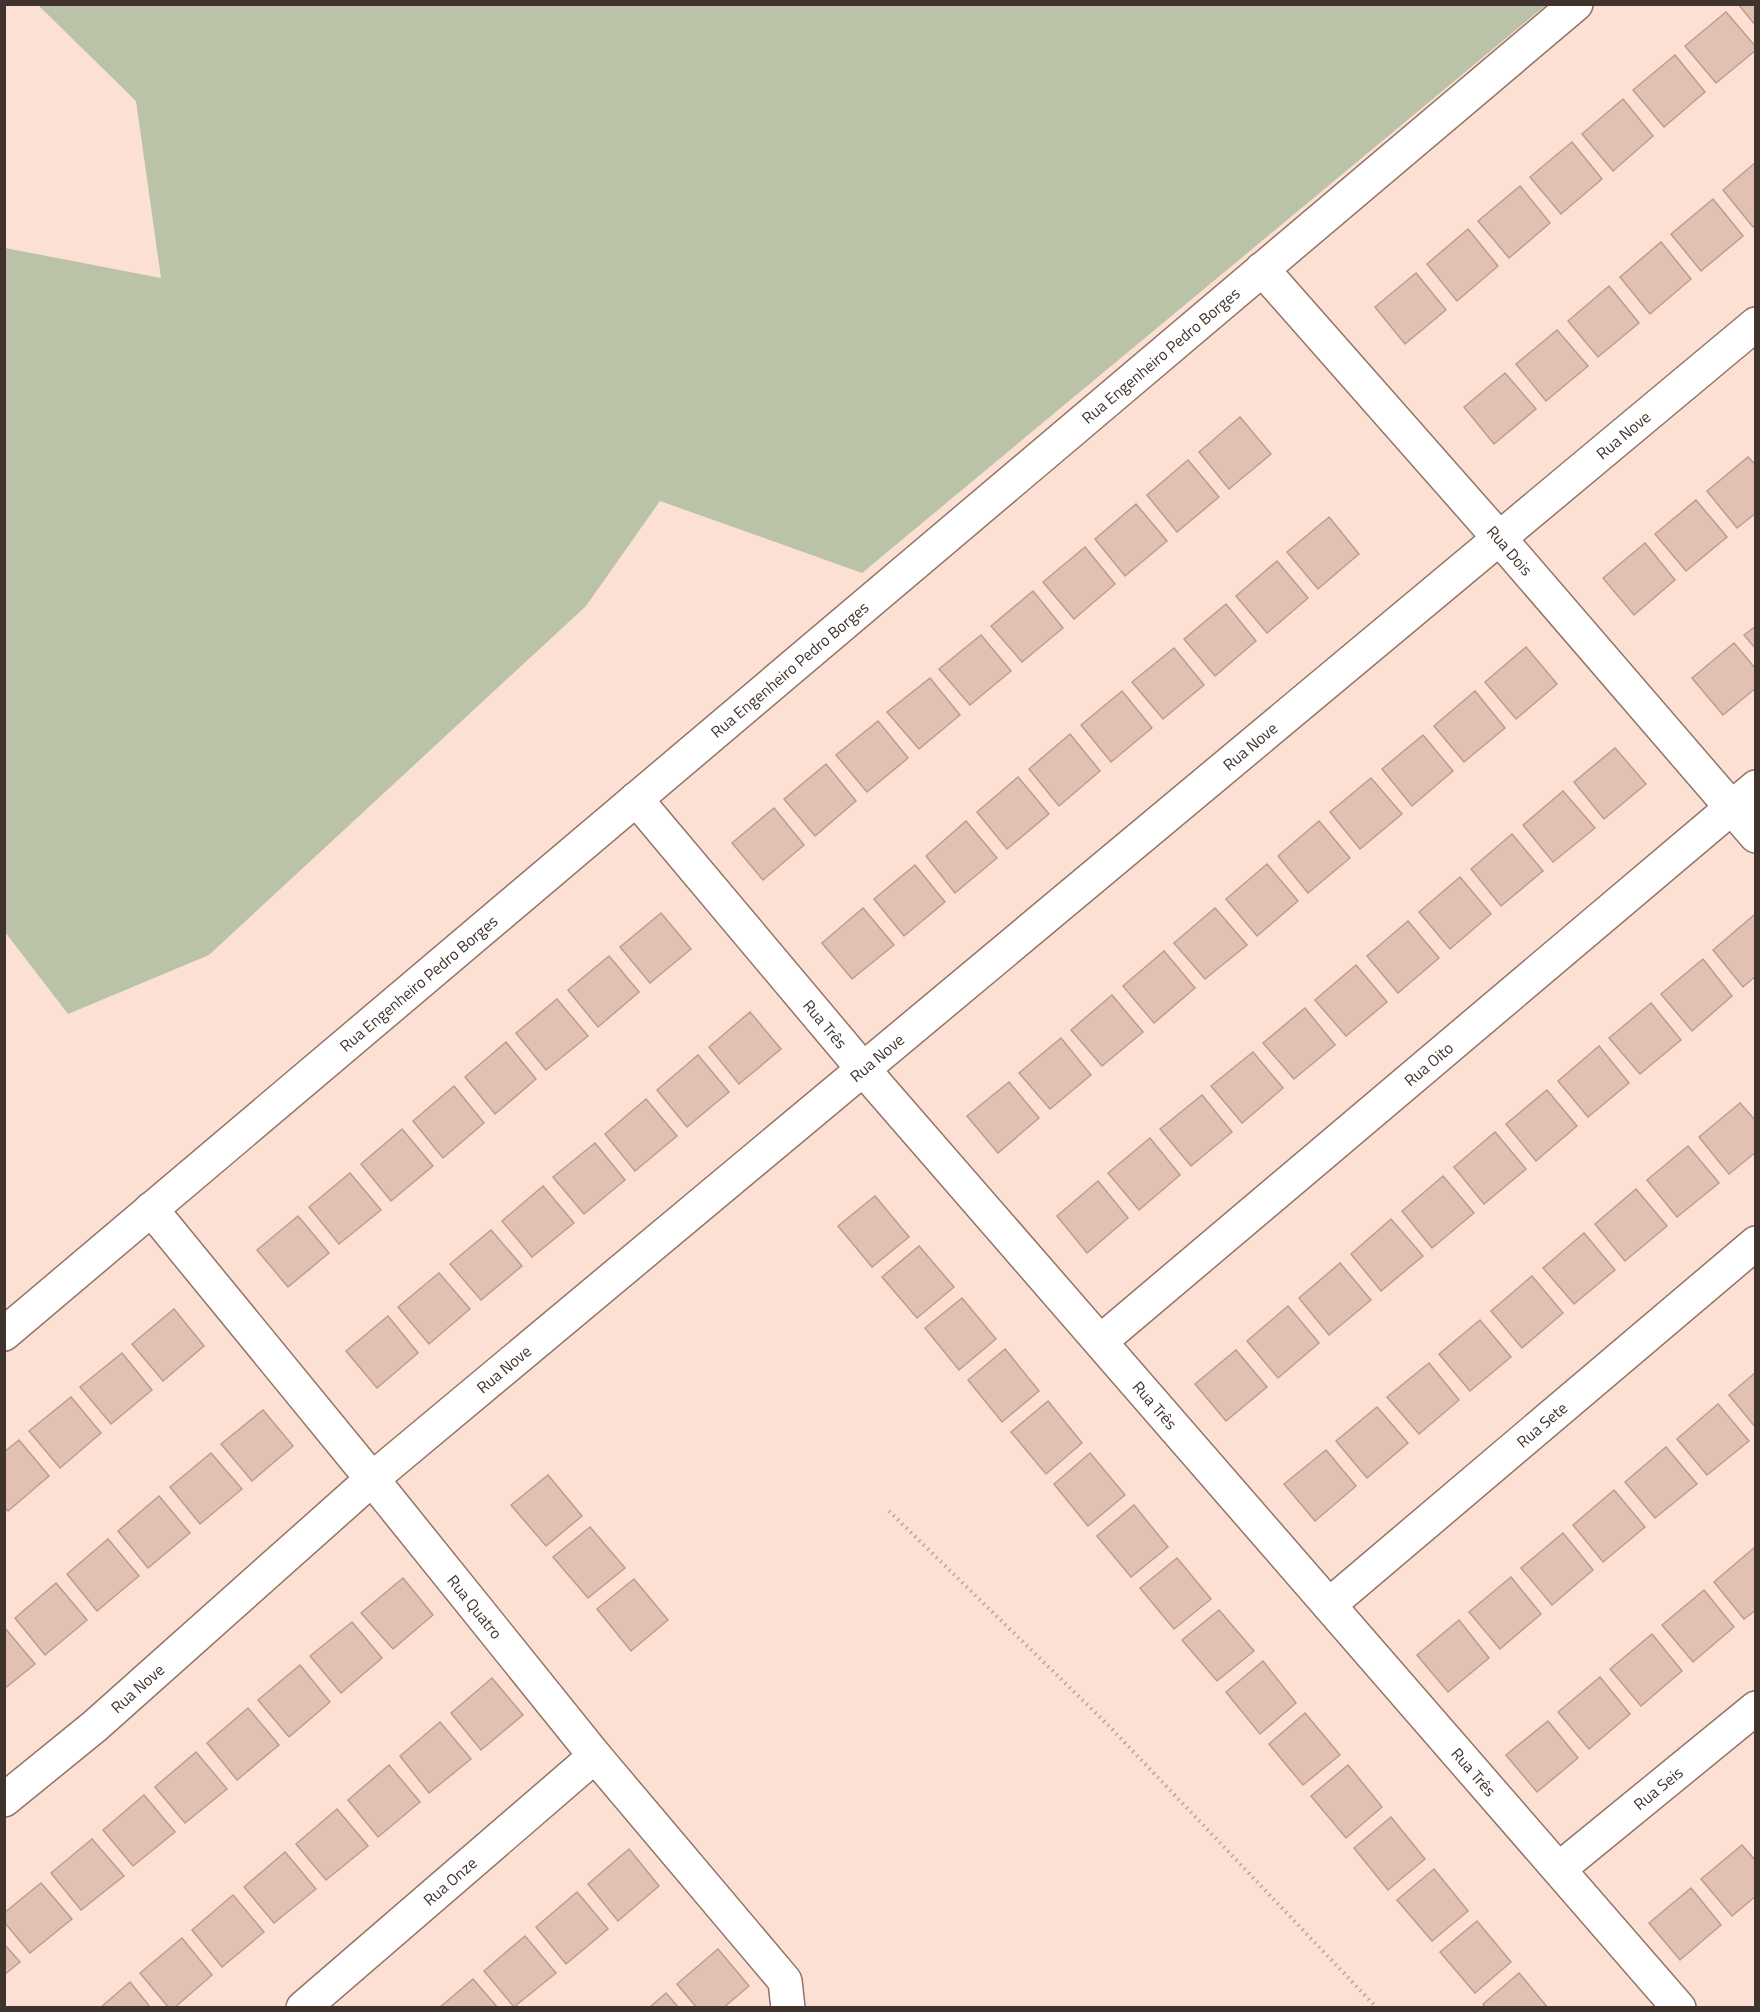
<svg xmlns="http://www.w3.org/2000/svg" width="1760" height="2012" font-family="'Titillium Web',sans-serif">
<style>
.green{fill:#bac3a7}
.building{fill:#e3c1b2;stroke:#be9d8e;stroke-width:1.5}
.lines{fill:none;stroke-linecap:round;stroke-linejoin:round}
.street-casing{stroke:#937466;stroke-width:36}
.path{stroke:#baa398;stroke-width:4;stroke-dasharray:1.5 4.5;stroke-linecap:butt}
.street{stroke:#fff;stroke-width:33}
.labels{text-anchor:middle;stroke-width:4.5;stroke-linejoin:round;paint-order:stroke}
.street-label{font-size:16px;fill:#40322c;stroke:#fff0ea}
</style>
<rect width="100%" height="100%" fill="#fce0d3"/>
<!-- green -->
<path class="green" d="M 38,5 L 1546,5 L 862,573 L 660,501 L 586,606 L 209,955 L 68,1014 L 5,932 L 5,248 L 161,278 L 136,101 Z"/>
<!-- building -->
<g class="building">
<path d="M 1738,4 L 1756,4 L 1756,26 Z"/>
<path d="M 1726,12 L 1756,47 L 1756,50 L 1716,83 L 1685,46 Z"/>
<path d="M 1675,55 L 1705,92 L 1664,127 L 1633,90 Z"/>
<path d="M 1623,99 L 1653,136 L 1613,171 L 1582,134 Z"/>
<path d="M 1572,142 L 1602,179 L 1561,214 L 1530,177 Z"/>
<path d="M 1756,162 L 1756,225 L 1753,227 L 1723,190 Z"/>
<path d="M 1520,186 L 1550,223 L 1509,258 L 1478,221 Z"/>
<path d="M 1713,199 L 1743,236 L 1701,271 L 1671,234 Z"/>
<path d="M 1468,229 L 1498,266 L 1457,301 L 1427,264 Z"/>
<path d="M 1661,242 L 1691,279 L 1650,314 L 1620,277 Z"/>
<path d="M 1416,273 L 1446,310 L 1405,344 L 1375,307 Z"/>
<path d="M 1609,286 L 1639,323 L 1598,357 L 1568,321 Z"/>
<path d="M 1557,330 L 1588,366 L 1546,401 L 1516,364 Z"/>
<path d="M 1505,373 L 1536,409 L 1494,444 L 1464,407 Z"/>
<path d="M 1240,417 L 1271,454 L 1229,489 L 1199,452 Z"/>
<path d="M 1748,457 L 1756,465 L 1756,513 L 1737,528 L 1707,491 Z"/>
<path d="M 1188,460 L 1219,497 L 1177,532 L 1147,495 Z"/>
<path d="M 1696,500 L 1727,537 L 1686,571 L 1655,534 Z"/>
<path d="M 1136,504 L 1167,541 L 1125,576 L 1095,539 Z"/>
<path d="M 1329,517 L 1359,554 L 1318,589 L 1287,552 Z"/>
<path d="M 1645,543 L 1675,580 L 1634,615 L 1603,578 Z"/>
<path d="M 1085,547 L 1115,584 L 1074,619 L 1043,582 Z"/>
<path d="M 1277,561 L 1308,598 L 1267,633 L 1236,596 Z"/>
<path d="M 1033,591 L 1063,628 L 1022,662 L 991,626 Z"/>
<path d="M 1226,604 L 1256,641 L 1215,676 L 1184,639 Z"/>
<path d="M 1756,626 L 1756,649 L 1744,635 Z"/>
<path d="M 981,635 L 1011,671 L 970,705 L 939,669 Z"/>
<path d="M 1734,643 L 1756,669 L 1756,688 L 1723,715 L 1692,678 Z"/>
<path d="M 1526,647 L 1557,684 L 1516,719 L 1485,682 Z"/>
<path d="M 1174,648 L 1204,685 L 1163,719 L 1132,682 Z"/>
<path d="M 930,678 L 960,715 L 919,749 L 887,712 Z"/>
<path d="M 1122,691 L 1152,728 L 1111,762 L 1081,725 Z"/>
<path d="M 1475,691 L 1505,728 L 1464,762 L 1434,726 Z"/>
<path d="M 878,721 L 908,758 L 867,792 L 836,755 Z"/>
<path d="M 1070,734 L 1100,771 L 1059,806 L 1029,769 Z"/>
<path d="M 1423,735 L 1453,771 L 1412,806 L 1382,769 Z"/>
<path d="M 1615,748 L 1646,784 L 1604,819 L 1574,782 Z"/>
<path d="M 826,764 L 856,801 L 815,836 L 784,799 Z"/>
<path d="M 1018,777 L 1049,814 L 1007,849 L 977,812 Z"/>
<path d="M 1371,778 L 1402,814 L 1360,849 L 1330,812 Z"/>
<path d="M 1563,791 L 1595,828 L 1553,862 L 1523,825 Z"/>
<path d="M 774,808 L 804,845 L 763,880 L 732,843 Z"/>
<path d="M 966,821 L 997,858 L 955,893 L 926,856 Z"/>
<path d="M 1319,821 L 1350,858 L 1308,893 L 1278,856 Z"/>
<path d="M 1512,834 L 1543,871 L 1501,906 L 1471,869 Z"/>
<path d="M 1267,864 L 1298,901 L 1257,936 L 1226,899 Z"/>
<path d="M 915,865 L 945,902 L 904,936 L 874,899 Z"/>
<path d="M 1460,877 L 1491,914 L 1450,949 L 1419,912 Z"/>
<path d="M 863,908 L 894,945 L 852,979 L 822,943 Z"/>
<path d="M 1215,908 L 1247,945 L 1205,979 L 1174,943 Z"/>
<path d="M 661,913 L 691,949 L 650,983 L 620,947 Z"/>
<path d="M 1754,915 L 1756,917 L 1756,976 L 1743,987 L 1713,950 Z"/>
<path d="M 1408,921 L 1439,958 L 1398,993 L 1367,956 Z"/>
<path d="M 1164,951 L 1195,988 L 1154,1023 L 1123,986 Z"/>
<path d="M 609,956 L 639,992 L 598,1027 L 568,990 Z"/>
<path d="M 1703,959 L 1732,996 L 1692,1031 L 1661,994 Z"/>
<path d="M 1356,965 L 1387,1002 L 1346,1036 L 1315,1000 Z"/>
<path d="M 1112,995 L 1143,1032 L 1102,1066 L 1071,1030 Z"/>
<path d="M 557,999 L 588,1036 L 546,1070 L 516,1033 Z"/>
<path d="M 1651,1003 L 1681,1040 L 1640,1074 L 1609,1038 Z"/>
<path d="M 1305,1008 L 1335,1045 L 1294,1079 L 1263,1043 Z"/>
<path d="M 750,1012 L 781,1049 L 739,1084 L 709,1047 Z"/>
<path d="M 1061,1038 L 1091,1075 L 1050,1109 L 1019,1073 Z"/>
<path d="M 506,1042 L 536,1079 L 495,1114 L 465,1077 Z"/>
<path d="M 1599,1046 L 1629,1083 L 1588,1117 L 1558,1081 Z"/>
<path d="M 1253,1052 L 1283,1088 L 1242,1123 L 1211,1086 Z"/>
<path d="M 698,1055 L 729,1092 L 687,1127 L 657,1090 Z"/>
<path d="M 1009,1082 L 1039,1118 L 998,1153 L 967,1116 Z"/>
<path d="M 454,1086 L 484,1123 L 443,1158 L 413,1121 Z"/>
<path d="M 1547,1090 L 1577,1126 L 1536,1161 L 1506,1124 Z"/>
<path d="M 1202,1095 L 1232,1132 L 1191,1166 L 1160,1129 Z"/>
<path d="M 646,1099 L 677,1136 L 635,1171 L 605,1134 Z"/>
<path d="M 1740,1103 L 1756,1121 L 1756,1152 L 1729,1174 L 1699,1137 Z"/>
<path d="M 402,1129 L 433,1166 L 391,1201 L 361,1164 Z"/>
<path d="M 1495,1132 L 1526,1169 L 1484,1204 L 1454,1167 Z"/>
<path d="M 1150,1138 L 1180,1175 L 1139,1210 L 1108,1173 Z"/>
<path d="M 595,1143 L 625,1180 L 584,1214 L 553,1177 Z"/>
<path d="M 1688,1146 L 1719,1183 L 1677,1217 L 1647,1180 Z"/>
<path d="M 350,1173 L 381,1210 L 339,1244 L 309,1207 Z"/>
<path d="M 1443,1176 L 1474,1213 L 1432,1248 L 1402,1211 Z"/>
<path d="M 1098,1181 L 1128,1218 L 1087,1253 L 1057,1216 Z"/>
<path d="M 543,1186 L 574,1223 L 532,1257 L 502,1221 Z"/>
<path d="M 1636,1189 L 1667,1226 L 1625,1261 L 1595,1224 Z"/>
<path d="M 875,1196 L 909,1237 L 872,1267 L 838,1226 Z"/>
<path d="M 298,1216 L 329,1253 L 288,1287 L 257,1250 Z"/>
<path d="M 1391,1219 L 1423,1256 L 1381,1291 L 1351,1254 Z"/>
<path d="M 491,1230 L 522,1266 L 481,1300 L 450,1264 Z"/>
<path d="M 1584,1233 L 1615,1270 L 1574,1304 L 1543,1268 Z"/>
<path d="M 919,1246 L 954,1287 L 917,1318 L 882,1277 Z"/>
<path d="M 1340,1263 L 1371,1300 L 1329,1335 L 1299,1298 Z"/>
<path d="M 439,1273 L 470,1309 L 429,1344 L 398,1307 Z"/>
<path d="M 1532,1276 L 1563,1313 L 1522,1348 L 1491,1311 Z"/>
<path d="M 962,1298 L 996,1339 L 959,1370 L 925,1328 Z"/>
<path d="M 1288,1306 L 1319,1343 L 1278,1378 L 1247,1341 Z"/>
<path d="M 174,1309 L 204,1346 L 163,1381 L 132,1344 Z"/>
<path d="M 388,1316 L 418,1353 L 377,1388 L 346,1351 Z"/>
<path d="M 1480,1320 L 1511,1357 L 1470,1391 L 1439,1354 Z"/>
<path d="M 1005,1349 L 1039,1391 L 1002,1422 L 968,1380 Z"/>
<path d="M 1236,1350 L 1267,1387 L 1226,1421 L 1195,1384 Z"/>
<path d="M 122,1353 L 152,1390 L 111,1424 L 80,1387 Z"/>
<path d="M 1429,1363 L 1459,1400 L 1419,1434 L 1387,1397 Z"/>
<path d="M 1756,1372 L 1756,1428 L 1729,1395 Z"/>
<path d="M 71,1397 L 101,1433 L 60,1468 L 29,1431 Z"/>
<path d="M 1048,1401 L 1082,1443 L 1046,1474 L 1011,1432 Z"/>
<path d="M 1718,1404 L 1749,1441 L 1707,1475 L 1677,1439 Z"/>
<path d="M 1377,1407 L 1408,1443 L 1367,1478 L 1336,1441 Z"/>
<path d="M 263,1410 L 293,1446 L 252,1481 L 221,1444 Z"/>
<path d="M 19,1440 L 49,1476 L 8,1511 L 4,1507 L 4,1452 Z"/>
<path d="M 1666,1447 L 1697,1484 L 1655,1518 L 1625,1482 Z"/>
<path d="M 1326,1450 L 1356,1486 L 1315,1521 L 1284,1484 Z"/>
<path d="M 211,1453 L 242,1489 L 200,1524 L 170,1487 Z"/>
<path d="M 1090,1453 L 1125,1495 L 1088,1526 L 1054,1484 Z"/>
<path d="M 548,1475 L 582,1516 L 546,1546 L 511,1505 Z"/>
<path d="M 1614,1490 L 1645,1527 L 1603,1562 L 1573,1525 Z"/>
<path d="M 159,1496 L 190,1533 L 148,1568 L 118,1531 Z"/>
<path d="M 1134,1505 L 1168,1547 L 1131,1577 L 1097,1536 Z"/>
<path d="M 590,1527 L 625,1568 L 588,1598 L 553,1557 Z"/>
<path d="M 1563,1533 L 1593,1570 L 1552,1605 L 1521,1568 Z"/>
<path d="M 108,1539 L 139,1576 L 97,1611 L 67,1574 Z"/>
<path d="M 1755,1547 L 1756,1610 L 1744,1619 L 1714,1582 Z"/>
<path d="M 1177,1558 L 1211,1599 L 1174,1629 L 1140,1588 Z"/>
<path d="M 1511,1577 L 1541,1614 L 1500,1649 L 1469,1612 Z"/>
<path d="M 403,1578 L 433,1615 L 393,1649 L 361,1613 Z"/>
<path d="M 634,1579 L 668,1620 L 631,1651 L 597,1609 Z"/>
<path d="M 56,1583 L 87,1620 L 45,1655 L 15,1618 Z"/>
<path d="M 1704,1590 L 1734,1627 L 1693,1662 L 1662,1625 Z"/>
<path d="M 1219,1610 L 1254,1651 L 1217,1681 L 1182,1640 Z"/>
<path d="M 1459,1620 L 1489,1658 L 1448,1692 L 1417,1655 Z"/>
<path d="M 352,1622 L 382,1658 L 341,1693 L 310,1656 Z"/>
<path d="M 4,1627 L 35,1664 L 4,1689 Z"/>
<path d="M 1652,1634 L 1682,1671 L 1641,1706 L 1610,1669 Z"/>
<path d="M 1263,1661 L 1296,1703 L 1260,1734 L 1226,1692 Z"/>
<path d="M 300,1665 L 330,1702 L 289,1737 L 258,1700 Z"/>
<path d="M 1600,1677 L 1630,1714 L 1589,1749 L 1558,1712 Z"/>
<path d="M 492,1678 L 523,1715 L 481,1750 L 451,1713 Z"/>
<path d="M 248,1708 L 279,1745 L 237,1780 L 207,1743 Z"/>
<path d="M 1305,1713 L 1340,1755 L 1303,1785 L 1269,1744 Z"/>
<path d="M 1548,1721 L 1578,1758 L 1537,1792 L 1506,1755 Z"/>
<path d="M 440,1722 L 471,1759 L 429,1793 L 400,1756 Z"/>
<path d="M 196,1752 L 227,1789 L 185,1823 L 155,1787 Z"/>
<path d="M 389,1765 L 420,1802 L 378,1837 L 348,1800 Z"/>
<path d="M 1348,1765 L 1382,1807 L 1346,1838 L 1311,1796 Z"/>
<path d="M 144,1795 L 175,1832 L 133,1866 L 103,1830 Z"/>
<path d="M 337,1809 L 368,1846 L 326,1880 L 296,1844 Z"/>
<path d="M 1391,1817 L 1425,1859 L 1388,1890 L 1354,1848 Z"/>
<path d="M 92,1839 L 124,1876 L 81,1910 L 51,1873 Z"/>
<path d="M 1742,1845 L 1756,1861 L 1756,1896 L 1732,1916 L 1701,1879 Z"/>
<path d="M 629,1849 L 659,1886 L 618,1921 L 588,1884 Z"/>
<path d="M 285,1852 L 316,1889 L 274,1923 L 244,1887 Z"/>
<path d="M 1434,1869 L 1468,1911 L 1432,1941 L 1397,1900 Z"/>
<path d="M 41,1883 L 72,1919 L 30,1953 L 4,1922 L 4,1913 Z"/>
<path d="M 1691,1888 L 1721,1925 L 1680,1960 L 1649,1923 Z"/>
<path d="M 577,1892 L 608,1929 L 566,1964 L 536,1927 Z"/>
<path d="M 233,1895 L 264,1932 L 222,1967 L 192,1930 Z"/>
<path d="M 1477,1921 L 1511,1962 L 1475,1993 L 1440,1952 Z"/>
<path d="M 525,1936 L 556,1973 L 514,2007 L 484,1971 Z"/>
<path d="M 182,1938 L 212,1975 L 174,2008 L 169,2008 L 140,1973 Z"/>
<path d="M 4,1944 L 20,1962 L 4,1975 Z"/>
<path d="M 718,1949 L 749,1986 L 723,2008 L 697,2008 L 677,1984 Z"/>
<path d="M 1519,1973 L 1548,2008 L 1486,2008 L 1483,2004 Z"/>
<path d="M 473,1979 L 498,2008 L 439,2008 Z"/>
<path d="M 130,1982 L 151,2008 L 100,2008 Z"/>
<path d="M 666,1993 L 679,2008 L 649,2008 Z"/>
</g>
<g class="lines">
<defs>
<g id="street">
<path id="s1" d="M 1262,269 L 1500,539 L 1756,836"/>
<path id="s2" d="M 636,799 L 863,1069 L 1679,2008"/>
<path id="s3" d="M 151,1209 L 372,1479 L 595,1756 L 785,1981 L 788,2008"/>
<path id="s4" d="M 4,1334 L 1576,4"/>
<path id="s5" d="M 1101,1341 L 1756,787"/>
<path id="s6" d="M 1329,1605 L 1756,1243"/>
<path id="s7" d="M 4,1800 L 95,1726 L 372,1479 L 1756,324"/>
<path id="s8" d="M 1559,1869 L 1756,1708"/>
<path id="s9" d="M 303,2008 L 595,1756"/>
</g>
</defs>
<!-- street casing -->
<use href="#street" class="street-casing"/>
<!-- path -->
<path class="path" d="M 889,1511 L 1109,1726 L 1377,2008"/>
<!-- street -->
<use href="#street" class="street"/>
</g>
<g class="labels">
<!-- street labels -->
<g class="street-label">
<text dy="6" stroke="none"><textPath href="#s4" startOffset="1515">Rua Engenheiro Pedro Borges</textPath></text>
<text dy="6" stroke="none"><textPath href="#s7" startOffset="2118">Rua Nove</textPath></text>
<text dy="6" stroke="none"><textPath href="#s1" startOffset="375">Rua Dois</textPath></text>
<text dy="6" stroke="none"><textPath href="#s4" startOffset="1029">Rua Engenheiro Pedro Borges</textPath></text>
<text dy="6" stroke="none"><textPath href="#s7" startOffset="1632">Rua Nove</textPath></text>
<text dy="6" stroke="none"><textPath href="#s4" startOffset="543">Rua Engenheiro Pedro Borges</textPath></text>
<text dy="6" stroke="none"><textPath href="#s2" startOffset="294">Rua Três</textPath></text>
<text dy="6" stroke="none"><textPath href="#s7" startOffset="1146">Rua Nove</textPath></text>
<text dy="6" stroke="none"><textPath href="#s5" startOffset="429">Rua Oito</textPath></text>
<text dy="6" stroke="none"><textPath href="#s7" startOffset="660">Rua Nove</textPath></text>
<text dy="6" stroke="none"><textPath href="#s2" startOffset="798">Rua Três</textPath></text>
<text dy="6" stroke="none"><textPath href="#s6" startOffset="279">Rua Sete</textPath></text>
<text dy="6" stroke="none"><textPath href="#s3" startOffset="513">Rua Quatro</textPath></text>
<text dy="6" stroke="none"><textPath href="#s7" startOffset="174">Rua Nove</textPath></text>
<text dy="6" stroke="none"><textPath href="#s2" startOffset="1284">Rua Três</textPath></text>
<text dy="6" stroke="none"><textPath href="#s8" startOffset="128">Rua Seis</textPath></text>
<text dy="6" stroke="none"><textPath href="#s9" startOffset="194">Rua Onze</textPath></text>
</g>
</g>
<!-- border -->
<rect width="1760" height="2012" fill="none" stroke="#40322c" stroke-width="12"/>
</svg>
